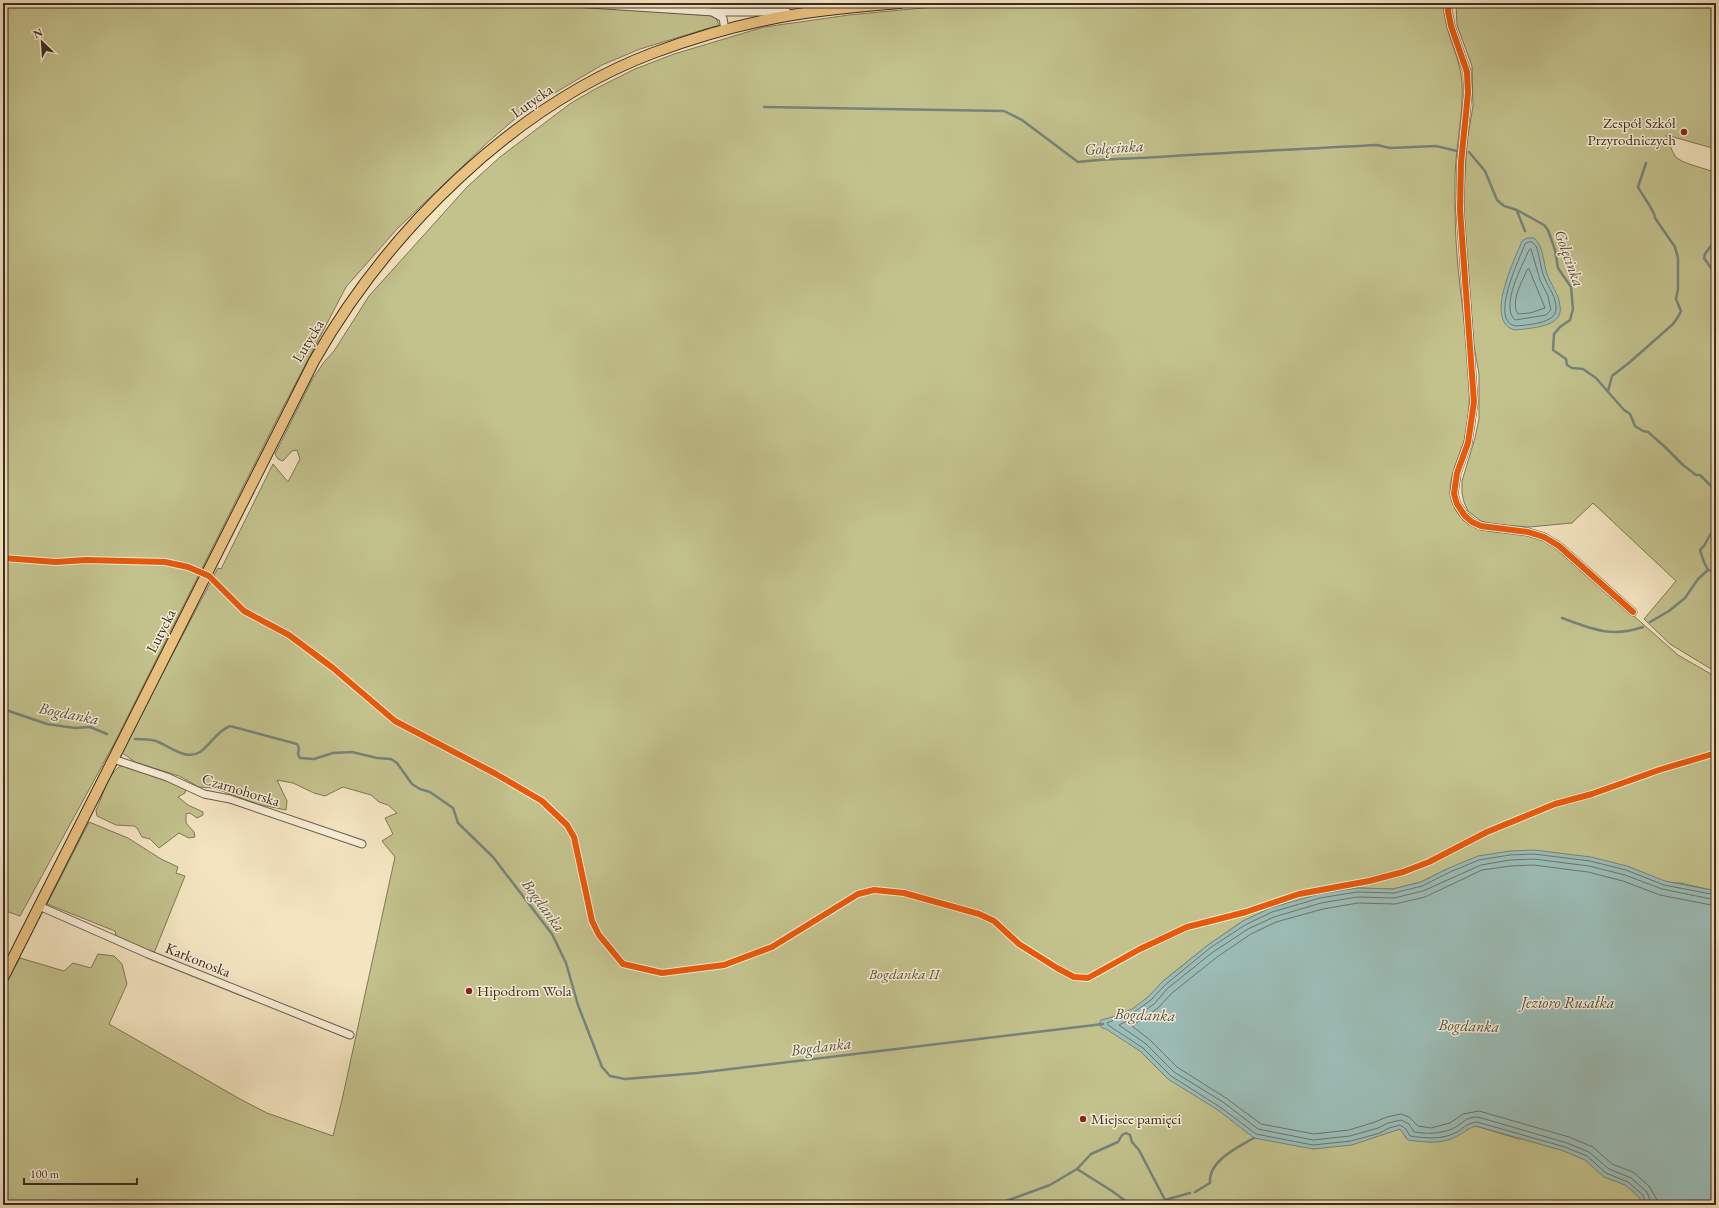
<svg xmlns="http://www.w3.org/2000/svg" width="1719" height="1208" font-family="'EB Garamond',serif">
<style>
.green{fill:#c3c28d;stroke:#807758}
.water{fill:#9cbeb8;stroke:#76847c}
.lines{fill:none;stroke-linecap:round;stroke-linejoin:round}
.shore{stroke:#6c756e;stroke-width:1}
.stream{stroke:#76847c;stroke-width:2.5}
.minor-casing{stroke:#6a5a4a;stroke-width:9}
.primary-casing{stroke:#3c2c23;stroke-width:12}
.minor{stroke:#f8eed7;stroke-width:7}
.primary{stroke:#eac280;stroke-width:10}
.cycleway-casing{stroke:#f8eed7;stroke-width:8}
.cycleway{stroke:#e8590c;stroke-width:6}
.poi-dot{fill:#8f2418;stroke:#f8eed7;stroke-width:1.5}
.labels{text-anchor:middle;stroke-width:3;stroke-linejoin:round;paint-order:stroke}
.street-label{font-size:15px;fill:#3c2c23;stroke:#f8eed7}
.poi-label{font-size:15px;fill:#3c2c23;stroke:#f8eed7;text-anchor:start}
.park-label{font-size:15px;font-style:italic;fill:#5e523e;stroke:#f8eed7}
.water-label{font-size:16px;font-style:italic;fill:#545048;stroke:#f8eed7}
</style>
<rect width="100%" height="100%" fill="#f4e5c1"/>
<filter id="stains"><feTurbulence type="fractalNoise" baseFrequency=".005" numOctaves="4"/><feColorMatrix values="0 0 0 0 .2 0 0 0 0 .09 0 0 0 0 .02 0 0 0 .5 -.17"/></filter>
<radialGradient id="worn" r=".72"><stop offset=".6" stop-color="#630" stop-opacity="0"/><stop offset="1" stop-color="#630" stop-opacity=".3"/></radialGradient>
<!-- green -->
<g class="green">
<path d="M 3,3 L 530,3 L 715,16 L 719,25 L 640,49 L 602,65 L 524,111 L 487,143 L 397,229 L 346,287 L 277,419 L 115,742 L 20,916 L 3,910 Z"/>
<path d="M 670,3 L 818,3 L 758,8 Z"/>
<path d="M 975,3 L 1444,3 C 1443,31 1460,55 1462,82 C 1464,117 1454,152 1455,186 C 1455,209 1455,232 1457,255 C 1460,297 1468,339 1469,380 C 1470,399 1469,419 1465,437 C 1459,460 1442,485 1455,509 C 1471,538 1506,530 1532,536 C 1541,538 1549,543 1557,548 L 1678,655 L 1716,677 L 1716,891 L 1680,883 L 1449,868 L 1421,882 L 1393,889 L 1357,888 L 1243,921 L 1208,945 L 1162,982 L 1386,1131 L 1401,1129 L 1403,1132 L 1406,1138 L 1438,1126 L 1476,1126 L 1519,1139 L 1546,1134 L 1559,1136 L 1656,1205 L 3,1205 L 3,988 L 20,958 L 64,971 L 73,963 L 91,968 L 98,954 L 114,956 L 122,964 L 127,984 L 109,1024 L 240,1099 L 267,1113 L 333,1136 L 342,1100 L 395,857 L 382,841 L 393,834 L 385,818 L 397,813 L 388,805 L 379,802 L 371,795 L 343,787 L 325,796 L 314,793 L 293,783 L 277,780 L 287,801 L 286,810 L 257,804 L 214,788 L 199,787 L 179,776 L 135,762 L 121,752 L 218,568 L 221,569 L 273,464 L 288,482 L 300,459 L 297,450 L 292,451 L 283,461 L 278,459 L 275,454 L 312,380 L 324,362 L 334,351 L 369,296 L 467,187 L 500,157 L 571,103 L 597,88 L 635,69 L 674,54 L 764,27 L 849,15 Z"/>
<path d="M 1456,3 L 1711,3 L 1716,5 L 1716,149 L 1666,135 C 1669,141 1671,150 1675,156 C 1681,164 1706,168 1716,173 L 1716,218 L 1715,227 L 1716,231 L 1716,672 L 1670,644 L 1644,619 L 1676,581 L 1593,503 L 1572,523 L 1529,527 L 1491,524 L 1481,521 L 1468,511 L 1464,502 L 1462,493 L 1462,481 L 1475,438 L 1479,419 L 1479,374 L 1474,346 L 1463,207 L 1467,141 L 1473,106 L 1472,66 L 1457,25 Z"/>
<path d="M 123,765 L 186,787 L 185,793 L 178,797 L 188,805 L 203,812 L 203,815 L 197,818 L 190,813 L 186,814 L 186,823 L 194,832 L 195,837 L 189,838 L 179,833 L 159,848 L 150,839 L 142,837 L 137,828 L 134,826 L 116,825 L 97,816 L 96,810 C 103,797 107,772 123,765 Z"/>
<path d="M 89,822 L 128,838 L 161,859 L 178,867 L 176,873 L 185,876 L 154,953 L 116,936 L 115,931 L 47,904 Z"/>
</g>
<!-- water -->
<g class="water">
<path d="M 1527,238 L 1534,238 C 1544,247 1543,262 1547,274 C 1551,285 1559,294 1560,306 C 1564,328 1529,328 1515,330 C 1483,322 1515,259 1522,241 Z"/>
<path d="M 1534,850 L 1591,857 L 1627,866 L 1665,881 L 1716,891 L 1716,1205 L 1643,1205 L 1639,1197 L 1625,1185 L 1604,1177 L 1585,1160 L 1564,1151 L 1476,1126 C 1466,1129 1466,1132 1457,1136 C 1442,1145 1424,1142 1408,1140 L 1400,1129 L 1352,1145 L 1313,1149 L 1254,1138 L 1218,1110 L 1168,1079 L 1140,1051 L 1106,1029 L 1102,1028 L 1099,1024 L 1101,1020 L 1116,1016 L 1132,1009 L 1148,997 L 1162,982 L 1208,945 L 1243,921 L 1270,908 L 1319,894 L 1357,888 L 1393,889 L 1421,882 L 1449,868 L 1478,856 L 1510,851 Z"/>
</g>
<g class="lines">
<!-- shore -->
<g class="shore">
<path d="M 1529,242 L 1532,242 L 1536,246 C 1540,256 1540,268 1545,279 C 1549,288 1556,297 1556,308 C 1557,324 1526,325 1515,326 C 1489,320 1520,258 1525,244 Z"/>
<path d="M 1531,249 L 1540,280 L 1548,296 L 1551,310 L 1546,315 L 1515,320 C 1500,306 1522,266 1529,250 Z"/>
<path d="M 1529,269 L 1545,308 L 1530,313 L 1518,314 C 1510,302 1522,282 1527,270 Z"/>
<path d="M 1646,1205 L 1643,1195 L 1628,1182 L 1606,1173 L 1587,1156 L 1565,1147 L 1477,1122 C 1464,1124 1464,1129 1455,1133 C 1441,1140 1425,1138 1410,1136 L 1406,1129 L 1400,1125 L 1389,1128 L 1380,1133 L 1351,1141 L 1313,1145 L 1256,1134 L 1220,1107 L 1171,1076 L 1143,1048 L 1108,1025 L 1107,1023 L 1134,1012 L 1151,1000 L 1165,985 L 1210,948 L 1245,925 L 1272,912 L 1320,898 L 1357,892 L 1394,893 L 1422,886 L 1450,872 L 1479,860 L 1510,855 L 1534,854 L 1590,861 L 1626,870 L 1664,885 L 1716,895"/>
<path d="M 1652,1205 L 1647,1192 L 1631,1178 L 1609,1169 L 1589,1152 L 1567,1143 L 1478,1117 C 1464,1117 1463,1124 1452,1129 C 1440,1134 1427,1134 1414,1132 L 1409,1124 L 1401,1120 L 1388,1123 L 1378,1128 L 1350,1136 L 1313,1140 L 1258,1129 L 1223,1102 L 1174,1072 L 1146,1044 L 1119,1025 L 1137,1016 L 1154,1004 L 1168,988 L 1213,952 L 1248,929 L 1274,917 L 1321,903 L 1357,897 L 1394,898 L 1423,891 L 1481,865 L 1510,860 L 1534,859 L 1589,866 L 1625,875 L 1662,889 L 1716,900"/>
<path d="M 1658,1205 L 1656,1198 L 1649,1186 L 1633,1172 L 1612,1164 L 1593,1147 L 1569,1137 L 1479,1111 L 1463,1114 L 1450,1123 L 1431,1128 L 1418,1126 L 1409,1117 L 1401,1114 L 1387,1117 L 1375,1122 L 1349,1130 L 1314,1134 L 1261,1124 L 1226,1098 L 1177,1067 L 1150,1040 L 1132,1026 L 1158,1008 L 1172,993 L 1217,957 L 1251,934 L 1276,922 L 1323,909 L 1358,903 L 1395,904 L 1425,897 L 1482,870 L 1511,866 L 1533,865 L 1588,872 L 1623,881 L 1660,895 L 1716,906"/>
</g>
<!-- stream -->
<g class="stream">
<path d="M 764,107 L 1004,111 L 1022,120 L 1078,162 C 1105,158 1132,159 1159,157 C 1232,152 1304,149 1377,145 L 1390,148 L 1436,146 L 1457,151"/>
<path d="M 1469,152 L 1485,171 L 1497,200 L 1504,206 L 1517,210 L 1544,225 L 1548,230 L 1555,250 L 1558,268 L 1571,287 L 1573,309 L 1570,320 L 1560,327 L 1554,334 L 1553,350 L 1566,359 L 1567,365 L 1572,368 L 1583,369 L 1596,378 L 1624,410 L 1630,414 L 1635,426 L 1643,431 L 1648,432 L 1664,446 L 1683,465 L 1696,475 L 1700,475 L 1716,491"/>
<path d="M 1517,211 L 1525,231"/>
<path d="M 1716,239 L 1705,254 L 1704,258 L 1716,275"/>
<path d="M 1716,325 L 1714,327 L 1716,357"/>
<path d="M 1608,391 L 1612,376 L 1630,362 L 1673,324 L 1678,317 L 1681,311 L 1676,299 L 1678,289 L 1678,258 L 1675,247 L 1655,218 C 1655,211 1642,195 1638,187 L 1646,163"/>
<path d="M 1716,524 L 1704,546 L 1700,550 L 1704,562 L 1708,570 L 1716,572"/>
<path d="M 1562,618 C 1592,629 1611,638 1643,627"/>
<path d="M 1650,622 L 1669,611 L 1685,598 L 1698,579 L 1708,570"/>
<path d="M 3,709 L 47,724 L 75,728 L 90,727 L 107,734"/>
<path d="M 135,739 C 142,739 150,739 156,741 C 170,746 185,761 200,752 C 211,744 217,731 230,726 L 297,744 L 299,748 L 298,754 L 300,758 L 314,759 L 333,753 L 352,752 L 377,758 L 391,759 L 397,763 L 412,784 L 420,789 L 430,792 L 453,808 L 458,823 L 493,857 L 552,934 L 566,963 L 578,1005 L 602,1067 L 610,1076 L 625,1079 L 697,1073 L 1103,1024"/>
<path d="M 1077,1169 L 1091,1154 L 1118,1142 L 1122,1135 L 1126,1133 L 1130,1135 L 1132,1142 L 1139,1150 L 1165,1200 L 1190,1193"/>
<path d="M 1195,1192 L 1210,1183 C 1208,1161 1238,1147 1254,1138"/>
<path d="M 998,1204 L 1050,1185 L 1077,1169 L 1112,1191 L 1127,1202 L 1134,1205"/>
<path d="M 1156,1205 L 1165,1200"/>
</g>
<defs>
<g id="minor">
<path d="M 574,3 L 714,12 L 787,12"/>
<path d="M 1449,3 L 1448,11 L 1451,26 L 1467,72 L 1468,93 L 1461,163 L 1460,210 L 1474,402 L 1468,443 L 1457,473 L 1454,494 L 1457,504 L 1465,516 L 1472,522 L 1481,526 L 1528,532 L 1544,537 L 1559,546 L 1633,612"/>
<path d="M 714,13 L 723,18 L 725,30"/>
<path d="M 113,759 L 167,777 L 204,794 L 230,799 L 362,844"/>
<path d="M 39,906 L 148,954 L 350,1035"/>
</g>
<path id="primary" d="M 3,978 L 314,361 C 387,232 513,106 653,53 C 698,36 745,23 792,15 C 828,9 864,6 900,3"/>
</defs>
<!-- minor casing -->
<use href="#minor" class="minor-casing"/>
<!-- primary casing -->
<use href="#primary" class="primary-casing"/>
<!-- minor -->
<use href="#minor" class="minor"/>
<!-- primary -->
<use href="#primary" class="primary"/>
<defs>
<g id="cycleway">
<path d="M 1449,3 L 1448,11 L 1451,26 L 1467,72 L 1468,93 L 1461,163 L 1460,210 L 1474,402 L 1468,443 L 1457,473 L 1454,494 L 1457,504 L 1465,516 L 1472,522 L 1481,526 L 1528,532 L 1544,537 L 1559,546 L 1633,612"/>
<path d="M 3,558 L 56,562 L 86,560 L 165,562 L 188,567 L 209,576 L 244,611 L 289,635 L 333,668 L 395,721 L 496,774 L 542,801 L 567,825 L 574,837 L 592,921 L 599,935 L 623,964 L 662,973 L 724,965 L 772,947 L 858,894 L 874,890 L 904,893 L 979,914 L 994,921 L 1019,944 L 1057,968 L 1074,977 L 1088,978 L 1140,949 L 1187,927 L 1246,912 L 1299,894 L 1369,881 L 1403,872 L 1429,862 L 1487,832 L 1555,804 L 1592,794 L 1659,770 L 1716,753"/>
</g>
</defs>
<!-- cycleway casing -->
<use href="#cycleway" class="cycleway-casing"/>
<!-- cycleway -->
<use href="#cycleway" class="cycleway"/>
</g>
<!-- markers -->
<g class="poi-dot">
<circle cx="1684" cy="132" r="4"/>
<circle cx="469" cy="991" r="4"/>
<circle cx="1083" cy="1119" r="4"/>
</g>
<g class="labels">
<!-- street labels -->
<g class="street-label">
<text transform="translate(532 101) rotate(-35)" y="5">Lutycka</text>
<text transform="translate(308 341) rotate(-59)" y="5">Lutycka</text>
<text transform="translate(161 631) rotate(-63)" y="5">Lutycka</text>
<text transform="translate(241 790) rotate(17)" y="5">Czarnohorska</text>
<text transform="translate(198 960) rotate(22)" y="5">Karkonoska</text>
</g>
<!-- poi labels -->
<g class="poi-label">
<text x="1676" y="128" text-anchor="end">Zespół Szkół<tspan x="1676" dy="17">Przyrodniczych</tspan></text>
<text x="477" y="996">Hipodrom Wola</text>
<text x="1091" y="1124">Miejsce pamięci</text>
</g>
<!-- park labels -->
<g class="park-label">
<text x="904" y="979">Bogdanka II</text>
</g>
<!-- water labels -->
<g class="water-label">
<text transform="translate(1114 147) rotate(-4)" y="6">Golęcinka</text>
<text transform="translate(1570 258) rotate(70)" y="6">Golęcinka</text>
<text transform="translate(69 713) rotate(11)" y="6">Bogdanka</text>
<text transform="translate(544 905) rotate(54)" y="6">Bogdanka</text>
<text x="1568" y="1008">Jezioro Rusałka</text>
<text transform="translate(1145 1014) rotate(2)" y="6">Bogdanka</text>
<text transform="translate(1469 1025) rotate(2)" y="6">Bogdanka</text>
<text transform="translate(821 1046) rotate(-7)" y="6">Bogdanka</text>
</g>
</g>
<!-- margin -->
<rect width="1719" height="1208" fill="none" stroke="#f4e5c1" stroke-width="16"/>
<rect x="4" y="4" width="1711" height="1200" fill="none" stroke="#3c2c23" stroke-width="2"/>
<rect x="8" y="8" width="1703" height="1192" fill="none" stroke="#3c2c23"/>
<!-- north arrow -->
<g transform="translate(42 42) rotate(335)" stroke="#f8eed7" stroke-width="3" paint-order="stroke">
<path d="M0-3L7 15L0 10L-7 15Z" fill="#3c2c23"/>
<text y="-6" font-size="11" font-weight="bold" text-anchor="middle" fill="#3c2c23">N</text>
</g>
<!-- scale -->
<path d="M24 1178v6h113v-6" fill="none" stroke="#3c2c23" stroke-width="2"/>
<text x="30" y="1178" font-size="12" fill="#3c2c23" stroke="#f8eed7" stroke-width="3" paint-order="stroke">100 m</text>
<rect width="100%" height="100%" filter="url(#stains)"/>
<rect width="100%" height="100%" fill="url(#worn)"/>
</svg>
